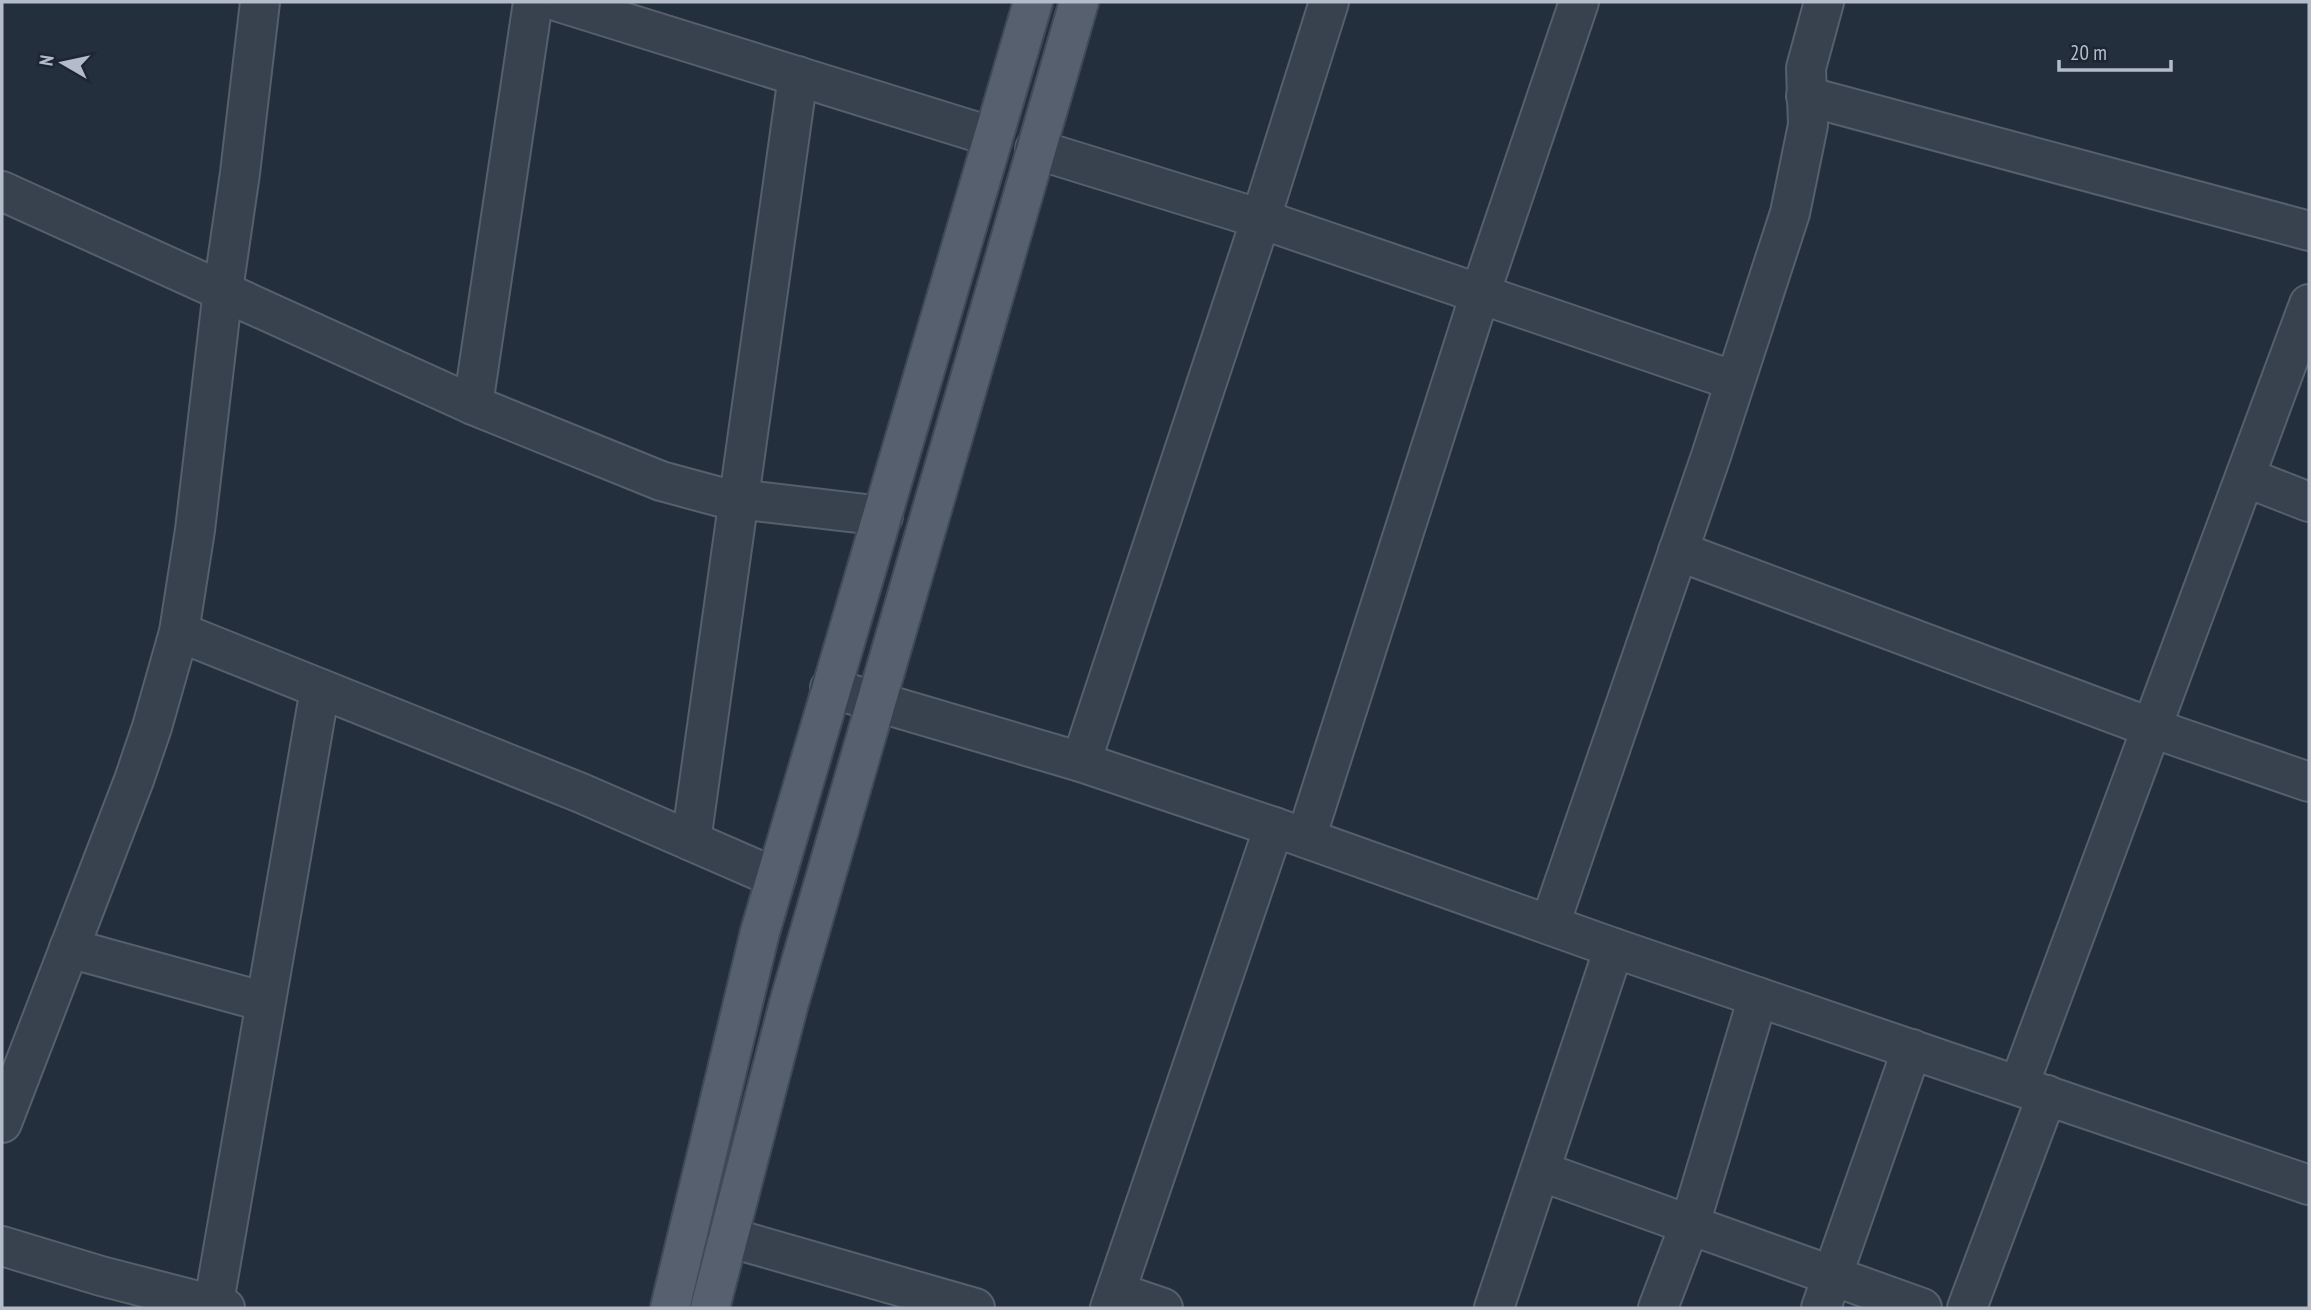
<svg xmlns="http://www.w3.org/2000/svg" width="2311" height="1310" font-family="'PT Sans Narrow',sans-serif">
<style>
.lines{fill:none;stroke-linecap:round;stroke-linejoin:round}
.minor-casing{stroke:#565f6c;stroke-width:42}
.major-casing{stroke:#414a57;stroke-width:42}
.minor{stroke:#38414e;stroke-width:38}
.major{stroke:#56606e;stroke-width:38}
</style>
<rect width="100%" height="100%" fill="#242f3e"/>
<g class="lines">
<defs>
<g id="minor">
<path d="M 559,2 L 993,137"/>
<path d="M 1806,96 L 2309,231"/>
<path d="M 1035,149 L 1261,219 L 1735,381"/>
<path d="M 2,191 L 473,405 L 661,481 L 720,497 L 883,516"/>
<path d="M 473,405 L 533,2"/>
<path d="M 2245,477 L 2309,502"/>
<path d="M 1678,551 L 2152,728 L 2309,782"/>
<path d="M 179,632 L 581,793 L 776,878"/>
<path d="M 830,688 L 1081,762 L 1274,827 L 1614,948 L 2309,1185"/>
<path d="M 1081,762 L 1254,240 L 1329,2"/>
<path d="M 1306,838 L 1480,294 L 1579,2"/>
<path d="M 691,841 L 798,76"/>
<path d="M 1550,924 L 1711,456 L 1790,213 L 1808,125 L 1806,68 L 1824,2"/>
<path d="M 69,948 L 265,1002"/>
<path d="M 2019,1085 L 2309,304"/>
<path d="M 2,1123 L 134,780 L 152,727 L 179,632 L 195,530 L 223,290 L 240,173 L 260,2"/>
<path d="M 1540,1171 L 1922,1308"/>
<path d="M 728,1237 L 975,1308"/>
<path d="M 2,1246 L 101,1276 L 225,1308"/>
<path d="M 1116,1292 L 1163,1308"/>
<path d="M 213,1308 L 320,689"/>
<path d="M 1110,1308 L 1274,827"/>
<path d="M 1494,1308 L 1614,948"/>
<path d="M 1658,1308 L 1690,1224 L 1758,997"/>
<path d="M 1821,1308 L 1912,1049"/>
<path d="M 1967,1308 L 2047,1095"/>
</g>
<g id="major">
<path d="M 670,1308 L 760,932 L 1033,2"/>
<path d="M 710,1308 L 789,1003 L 1079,2"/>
</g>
</defs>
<!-- minor casing -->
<use href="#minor" class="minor-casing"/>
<!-- major casing -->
<use href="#major" class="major-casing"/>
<!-- minor -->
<use href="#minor" class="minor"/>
<!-- major -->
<use href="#major" class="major"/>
</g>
<!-- border -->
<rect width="2311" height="1310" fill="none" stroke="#b4bcc9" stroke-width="7"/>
<!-- north arrow -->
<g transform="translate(63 63) rotate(279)" stroke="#1d2633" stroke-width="5" paint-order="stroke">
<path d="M0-5L12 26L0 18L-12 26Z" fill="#b4bcc9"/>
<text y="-10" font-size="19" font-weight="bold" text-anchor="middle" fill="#b4bcc9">N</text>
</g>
<!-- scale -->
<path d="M2059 60v10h112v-10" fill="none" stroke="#b4bcc9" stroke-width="3.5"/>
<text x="2070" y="60" font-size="21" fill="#b4bcc9" stroke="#1d2633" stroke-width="5" paint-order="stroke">20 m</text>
</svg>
